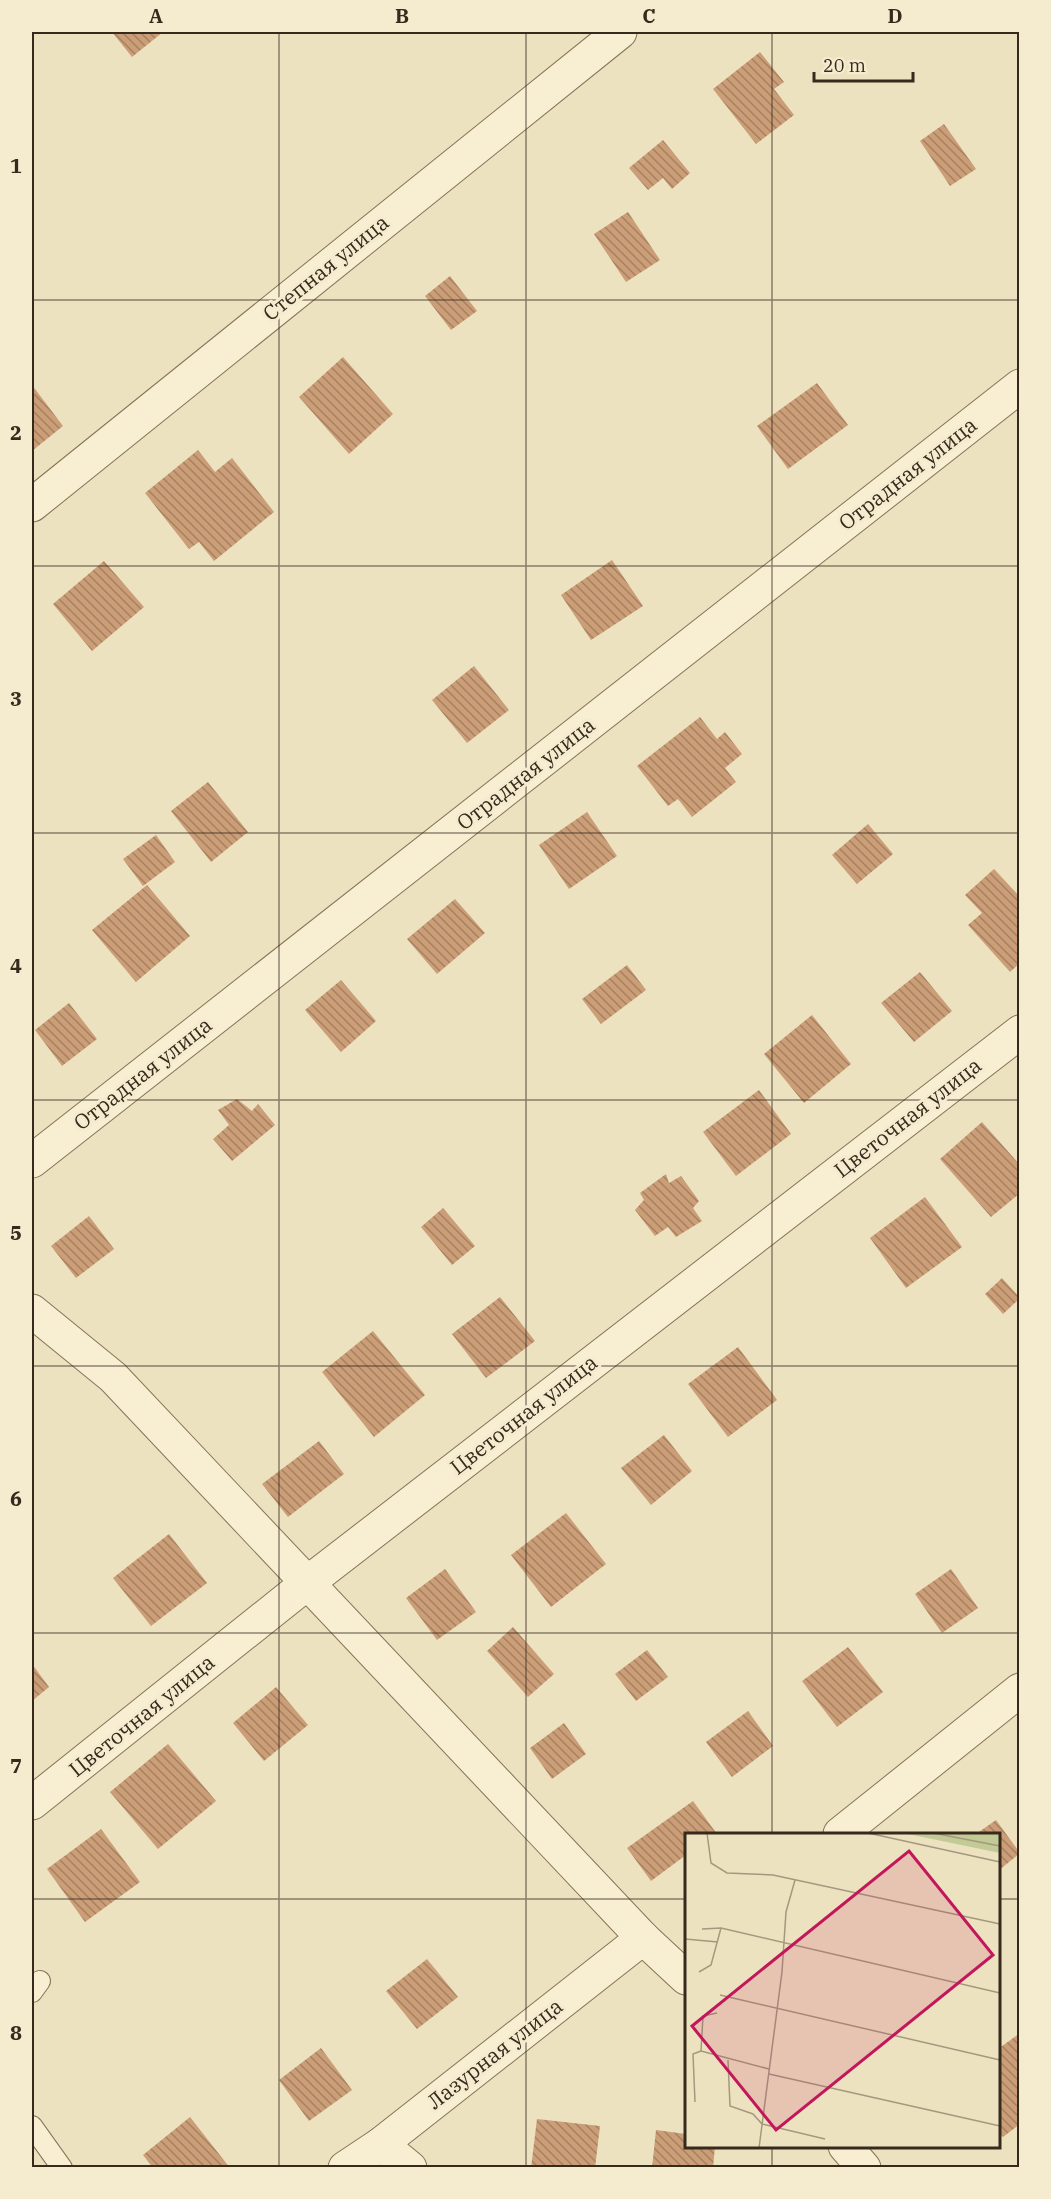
<svg xmlns="http://www.w3.org/2000/svg" width="1051" height="2199" font-family="'IBM Plex Serif',serif">
<style>
.building{fill:url(#building-back-hatch)}
.lines{fill:none;stroke-linecap:round;stroke-linejoin:round}
.lane-casing{stroke:#867358;stroke-width:22}
.street-casing{stroke:#867358;stroke-width:35}
.lane{stroke:#f8efd3;stroke-width:20}
.street{stroke:#f8efd3;stroke-width:33}
.grid{fill:none;stroke:#362a1d;stroke-width:1.5;stroke-opacity:0.55}
.labels{text-anchor:middle;stroke-width:6;stroke-linejoin:round;paint-order:stroke}
.street-label{font-size:21px;fill:#362a1d;stroke:#f5ecd0}
.inset-road{fill:none;stroke:#a4987f;stroke-width:1.5}
.view{fill:#c2185b;fill-opacity:0.15;stroke:#c2185b;stroke-width:3}
.inset-edge{fill:none;stroke:#362a1d;stroke-width:3}
.neatline{fill:none;stroke:#362a1d;stroke-width:2}
.grid-label{font-size:20px;text-anchor:middle;font-weight:bold;fill:#362a1d}
</style>
<defs>
<pattern id="building-back-hatch" width="6" height="6" patternUnits="userSpaceOnUse" patternTransform="scale(1.5)"><rect width="6" height="6" fill="#cb9e77"/><path d="M-1 5l2 2M0 0l6 6M5-1l2 2" fill="none" stroke="#a68161"/></pattern>
</defs>
<rect width="100%" height="100%" fill="#ede2c0"/>
<!-- building -->
<g class="building">
<path d="M 112,32 L 163,32 L 132,57 Z"/>
<path d="M 760,52 L 784,82 L 774,89 L 794,115 L 756,144 L 713,89 Z"/>
<path d="M 944,124 L 976,169 L 950,186 L 920,141 Z"/>
<path d="M 663,140 L 690,173 L 672,189 L 663,178 L 648,190 L 629,168 Z"/>
<path d="M 628,212 L 660,260 L 626,282 L 594,234 Z"/>
<path d="M 450,276 L 477,311 L 451,330 L 425,296 Z"/>
<path d="M 343,357 L 393,414 L 349,454 L 299,397 Z"/>
<path d="M 817,383 L 848,425 L 788,469 L 757,426 Z"/>
<path d="M 32,385 L 63,426 L 32,451 Z"/>
<path d="M 198,450 L 215,472 L 232,458 L 274,512 L 214,561 L 199,542 L 189,549 L 145,493 Z"/>
<path d="M 612,560 L 643,606 L 591,640 L 561,595 Z"/>
<path d="M 104,561 L 144,607 L 92,651 L 53,604 Z"/>
<path d="M 474,666 L 509,710 L 467,743 L 432,700 Z"/>
<path d="M 700,717 L 717,739 L 725,732 L 742,754 L 725,768 L 736,782 L 692,817 L 678,799 L 668,806 L 637,766 Z"/>
<path d="M 208,782 L 248,832 L 211,862 L 171,811 Z"/>
<path d="M 587,812 L 617,856 L 569,889 L 539,845 Z"/>
<path d="M 868,824 L 893,854 L 857,884 L 832,855 Z"/>
<path d="M 156,835 L 175,862 L 143,886 L 123,859 Z"/>
<path d="M 994,869 L 1020,897 L 1020,963 L 1010,972 L 968,925 L 982,913 L 965,895 Z"/>
<path d="M 147,885 L 190,936 L 136,982 L 92,930 Z"/>
<path d="M 455,899 L 485,933 L 437,974 L 407,939 Z"/>
<path d="M 627,965 L 646,990 L 601,1024 L 582,999 Z"/>
<path d="M 920,972 L 952,1011 L 914,1042 L 881,1003 Z"/>
<path d="M 341,980 L 376,1021 L 341,1052 L 305,1010 Z"/>
<path d="M 69,1003 L 97,1039 L 62,1066 L 35,1030 Z"/>
<path d="M 812,1015 L 851,1064 L 804,1103 L 764,1054 Z"/>
<path d="M 759,1090 L 791,1134 L 736,1176 L 703,1132 Z"/>
<path d="M 237,1099 L 252,1111 L 258,1104 L 275,1125 L 232,1161 L 213,1139 L 229,1125 L 218,1110 Z"/>
<path d="M 982,1122 L 1020,1165 L 1020,1193 L 991,1217 L 940,1159 Z"/>
<path d="M 666,1174 L 669,1183 L 681,1176 L 699,1201 L 693,1208 L 702,1221 L 676,1237 L 668,1227 L 655,1236 L 635,1210 L 644,1200 L 640,1193 Z"/>
<path d="M 925,1197 L 962,1247 L 906,1288 L 870,1238 Z"/>
<path d="M 443,1208 L 475,1246 L 452,1265 L 421,1227 Z"/>
<path d="M 89,1216 L 114,1249 L 76,1278 L 51,1246 Z"/>
<path d="M 1002,1278 L 1020,1298 L 1003,1314 L 985,1294 Z"/>
<path d="M 500,1297 L 535,1341 L 486,1378 L 452,1334 Z"/>
<path d="M 373,1331 L 425,1395 L 374,1437 L 322,1372 Z"/>
<path d="M 738,1347 L 777,1400 L 728,1437 L 688,1384 Z"/>
<path d="M 664,1435 L 692,1471 L 651,1505 L 621,1468 Z"/>
<path d="M 319,1441 L 344,1474 L 288,1517 L 262,1484 Z"/>
<path d="M 566,1513 L 606,1564 L 551,1607 L 511,1555 Z"/>
<path d="M 169,1534 L 207,1583 L 151,1626 L 113,1578 Z"/>
<path d="M 445,1569 L 476,1612 L 437,1640 L 406,1598 Z"/>
<path d="M 951,1569 L 978,1608 L 942,1633 L 915,1594 Z"/>
<path d="M 513,1627 L 554,1674 L 528,1697 L 487,1651 Z"/>
<path d="M 848,1647 L 883,1692 L 837,1727 L 802,1681 Z"/>
<path d="M 647,1650 L 668,1677 L 636,1701 L 615,1674 Z"/>
<path d="M 32,1664 L 49,1687 L 32,1701 Z"/>
<path d="M 276,1687 L 308,1725 L 264,1761 L 233,1723 Z"/>
<path d="M 748,1711 L 773,1746 L 732,1777 L 706,1742 Z"/>
<path d="M 564,1723 L 586,1754 L 552,1779 L 530,1748 Z"/>
<path d="M 168,1744 L 216,1801 L 158,1849 L 110,1792 Z"/>
<path d="M 693,1801 L 717,1834 L 686,1834 L 686,1855 L 651,1881 L 627,1848 Z"/>
<path d="M 996,1820 L 1020,1853 L 998,1871 L 998,1834 L 976,1834 Z"/>
<path d="M 101,1829 L 140,1882 L 85,1922 L 47,1869 Z"/>
<path d="M 427,1959 L 458,1997 L 417,2029 L 386,1991 Z"/>
<path d="M 1020,2033 L 1020,2124 L 1003,2137 L 998,2131 L 998,2049 Z"/>
<path d="M 321,2048 L 352,2090 L 309,2121 L 279,2080 Z"/>
<path d="M 190,2117 L 230,2168 L 153,2168 L 143,2155 Z"/>
<path d="M 537,2119 L 600,2126 L 595,2168 L 531,2168 Z"/>
<path d="M 656,2130 L 686,2134 L 686,2146 L 715,2146 L 713,2168 L 652,2168 Z"/>
</g>
<g class="lines">
<defs>
<g id="lane">
<path d="M 32,1992 L 40,1981"/>
<path d="M 32,2126 L 62,2168"/>
</g>
<g id="street">
<path d="M 32,505 L 620,32"/>
<path d="M 32,1161 L 1020,386"/>
<path d="M 32,1311 L 113,1377 L 643,1938 L 686,1978"/>
<path d="M 32,1803 L 306,1584 L 1020,1032"/>
<path d="M 840,1834 L 1020,1690"/>
<path d="M 381,2144 L 410,2168"/>
<path d="M 845,2146 L 864,2168"/>
<path d="M 345,2168 L 381,2144 L 643,1938"/>
</g>
</defs>
<!-- lane casing -->
<use href="#lane" class="lane-casing"/>
<!-- street casing -->
<use href="#street" class="street-casing"/>
<!-- lane -->
<use href="#lane" class="lane"/>
<!-- street -->
<use href="#street" class="street"/>
</g>
<!-- grid -->
<path class="grid" d="M 279,32 L 279,2168M 526,32 L 526,2168M 772,32 L 772,1834M 32,300 L 1020,300M 32,566 L 1020,566M 32,833 L 1020,833M 32,1100 L 1020,1100M 32,1366 L 1020,1366M 32,1633 L 1020,1633M 32,1899 L 686,1899M 998,1899 L 1020,1899M 772,2146 L 772,2168"/>
<g class="labels">
<!-- street labels -->
<g class="street-label">
<text transform="translate(326 268) rotate(-39)" y="7">Степная улица</text>
<text transform="translate(908 474) rotate(-38)" y="7">Отрадная улица</text>
<text transform="translate(526 774) rotate(-38)" y="7">Отрадная улица</text>
<text transform="translate(143 1074) rotate(-38)" y="7">Отрадная улица</text>
<text transform="translate(908 1118) rotate(-38)" y="7">Цветочная улица</text>
<text transform="translate(524 1415) rotate(-38)" y="7">Цветочная улица</text>
<text transform="translate(142 1716) rotate(-39)" y="7">Цветочная улица</text>
<text transform="translate(495 2054) rotate(-38)" y="7">Лазурная улица</text>
</g>
</g>
<!-- overview -->
<g transform="translate(685 1833)">
<rect width="315" height="315" fill="#ede2c0"/>
<path d="M 218,0 L 315,0 L 315,20 Z" fill="#c2cb95"/>
<path class="inset-road" d="M 22,0 L 26,30 L 42,40 L 88,42 L 315,91M 183,0 L 315,29M 248,0 L 315,13M 17,96 L 36,95 L 315,160M 0,106 L 33,109M 14,139 L 26,132 L 36,95M 35,162 L 315,227M 16,218 L 84,236M 16,218 L 18,183 L 32,180M 43,227 L 45,273 L 68,281 L 77,291 L 140,306M 84,241 L 315,293M 10,269 L 8,221 L 16,218M 74,315 L 97,139 L 101,79 L 110,47"/>
<path class="view" d="M 224,18 L 308,122 L 91,297 L 7,193 Z"/>
<rect width="315" height="315" class="inset-edge"/>
</g>
<!-- border -->
<rect width="1051" height="2199" fill="none" stroke="#f5ecd0" stroke-width="66"/>
<!-- scale -->
<path d="M814 72v9h99v-9" fill="none" stroke="#362a1d" stroke-width="3"/>
<text x="823" y="72" font-size="18" fill="#362a1d" stroke="#f5ecd0" stroke-width="4.5" paint-order="stroke">20 m</text>
<rect x="33" y="33" width="985" height="2133" class="neatline"/>
<g class="grid-label">
<text x="156" y="23">A</text>
<text x="402" y="23">B</text>
<text x="649" y="23">C</text>
<text x="895" y="23">D</text>
<text x="16" y="173">1</text>
<text x="16" y="440">2</text>
<text x="16" y="706">3</text>
<text x="16" y="973">4</text>
<text x="16" y="1240">5</text>
<text x="16" y="1506">6</text>
<text x="16" y="1773">7</text>
<text x="16" y="2040">8</text>
</g>
</svg>
